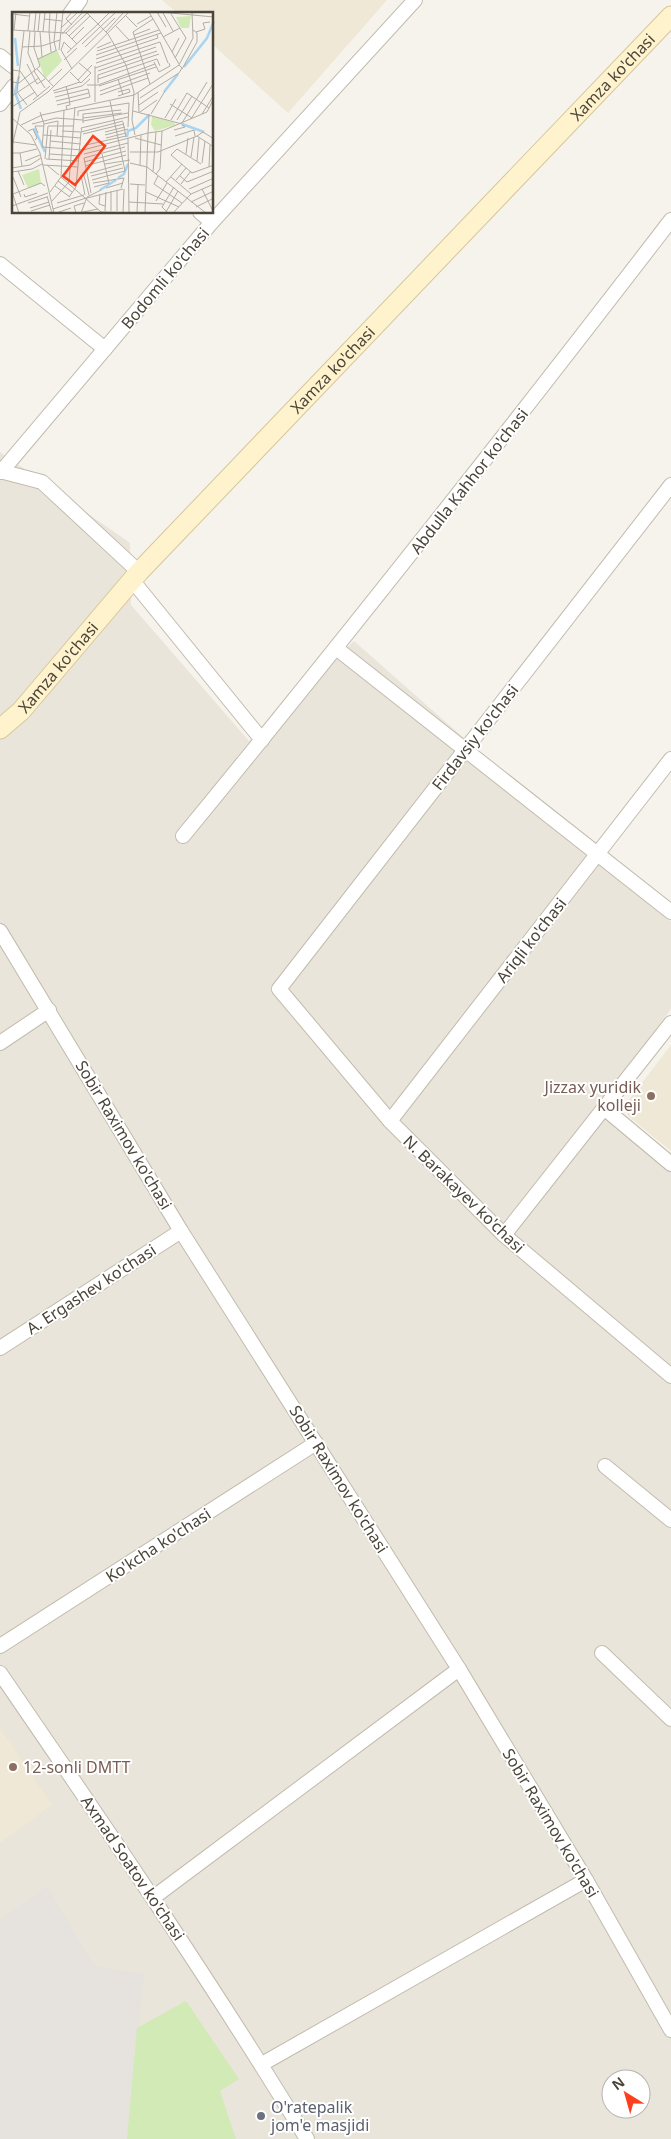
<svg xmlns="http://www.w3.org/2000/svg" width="671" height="2139" font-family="'Noto Sans',sans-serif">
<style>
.residential{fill:#eae5da;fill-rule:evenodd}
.industrial{fill:#e6e2dd}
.education{fill:#efe8d6}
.green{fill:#d2eab5}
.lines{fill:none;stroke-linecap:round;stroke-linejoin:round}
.minor-casing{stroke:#c2bbae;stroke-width:16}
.secondary-casing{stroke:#d6c79b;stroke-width:21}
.minor{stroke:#fff;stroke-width:14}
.secondary{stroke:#fff3cd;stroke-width:19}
.education-dot{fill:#8d6e63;stroke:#fff;stroke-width:2}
.worship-dot{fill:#6b7280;stroke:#fff;stroke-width:2}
.labels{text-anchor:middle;stroke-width:4;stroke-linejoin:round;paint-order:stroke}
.street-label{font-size:16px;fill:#4b4439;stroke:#fff}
.education-label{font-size:16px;fill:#785e54;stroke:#fff;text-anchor:end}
.worship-label{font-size:16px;fill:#5b616d;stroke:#fff;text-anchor:start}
.inset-river{fill:none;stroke:#a9d4f2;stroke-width:2.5}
.inset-road{fill:none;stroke:#b2ada4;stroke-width:1}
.view{fill:#fc3f1d;fill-opacity:0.15;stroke:#fc3f1d;stroke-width:2.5}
.inset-edge{fill:none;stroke:#4b4439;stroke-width:2.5}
</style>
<rect width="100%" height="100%" fill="#f6f3ec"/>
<!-- residential -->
<path class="residential" d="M 0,452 L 130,543 L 131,605 L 249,741 L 354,641 L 671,921 L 671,1009 L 596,1111 L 671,1172 L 671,2139 L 0,2139 ZM 611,2079 L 641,2079 L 641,2109 L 611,2109 Z"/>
<!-- industrial -->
<path class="industrial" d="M 47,1886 L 94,1966 L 144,1974 L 128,2139 L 0,2139 L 0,1920 Z"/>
<!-- education -->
<g class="education">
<path d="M 162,0 L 387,0 L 288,113 L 213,45 L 212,14 L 178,14 Z"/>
<path d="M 671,1045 L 671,1151 L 628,1116 L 625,1105 Z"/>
<path d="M 0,1728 L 52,1805 L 0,1843 Z"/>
</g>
<!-- green -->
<path class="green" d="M 186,2001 L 239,2079 L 220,2091 L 236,2139 L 127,2139 L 137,2028 Z"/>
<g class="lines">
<defs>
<g id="minor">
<path d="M 70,14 L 80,0"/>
<path d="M 0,56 L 14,67"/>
<path d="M 0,104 L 14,86"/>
<path d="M 200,212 L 212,222"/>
<path d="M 0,264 L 105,349"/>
<path d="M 0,471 L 42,482 L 139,572"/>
<path d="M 1,472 L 212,222 L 415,0"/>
<path d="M 671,485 L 279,989 L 390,1121 L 504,1235 L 671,1376"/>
<path d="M 132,580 L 262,740"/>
<path d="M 336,648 L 671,912"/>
<path d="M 183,836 C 349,634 511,428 671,220"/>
<path d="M 0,931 L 181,1231 L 459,1669 L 586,1880 L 671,2030"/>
<path d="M 0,1043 L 49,1010"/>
<path d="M 604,1108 L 671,1164"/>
<path d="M 390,1121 L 671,759"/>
<path d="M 504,1235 L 671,1023"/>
<path d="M 0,1348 L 181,1231"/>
<path d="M 605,1466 L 671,1520"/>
<path d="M 0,1646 L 316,1443"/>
<path d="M 602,1653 L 671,1719"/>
<path d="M 0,1673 C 105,1826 210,1980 307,2139"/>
<path d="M 154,1897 L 459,1669"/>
<path d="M 262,2064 L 586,1880"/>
</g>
<g id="secondary">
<path id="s1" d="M 0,729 L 21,711 L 139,572 L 671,16"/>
</g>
</defs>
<!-- minor casing -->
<use href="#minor" class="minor-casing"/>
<!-- secondary casing -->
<use href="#secondary" class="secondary-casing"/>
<!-- minor -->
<use href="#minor" class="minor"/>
<!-- secondary -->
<use href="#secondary" class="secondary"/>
</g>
<!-- markers -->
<g class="education-dot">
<circle cx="651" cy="1096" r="5"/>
<circle cx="13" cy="1767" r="5"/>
</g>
<circle class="worship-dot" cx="261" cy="2116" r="5"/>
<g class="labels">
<!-- street labels -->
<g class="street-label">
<text dy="6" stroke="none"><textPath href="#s1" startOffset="895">Xamza ko'chasi</textPath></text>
<text transform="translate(165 278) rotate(-50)" y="6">Bodomli ko'chasi</text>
<text dy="6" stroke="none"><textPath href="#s1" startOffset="490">Xamza ko'chasi</textPath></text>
<text transform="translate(469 481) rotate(-52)" y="6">Abdulla Kahhor ko'chasi</text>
<text dy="6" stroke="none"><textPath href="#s1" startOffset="85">Xamza ko'chasi</textPath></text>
<text transform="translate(475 737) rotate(-52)" y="6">Firdavsiy ko'chasi</text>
<text transform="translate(531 940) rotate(-52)" y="6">Ariqli ko'chasi</text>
<text transform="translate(124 1135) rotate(59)" y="6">Sobir Raximov ko'chasi</text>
<text transform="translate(464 1194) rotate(44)" y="6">N. Barakayev ko'chasi</text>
<text transform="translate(91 1289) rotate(-33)" y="6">A. Ergashev ko'chasi</text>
<text transform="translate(339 1479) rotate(58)" y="6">Sobir Raximov ko'chasi</text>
<text transform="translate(158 1545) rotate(-33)" y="6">Ko'kcha ko'chasi</text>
<text transform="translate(551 1823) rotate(59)" y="6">Sobir Raximov ko'chasi</text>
<text transform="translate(133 1868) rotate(56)" y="6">Axmad Soatov ko'chasi</text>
</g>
<!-- education labels -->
<g class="education-label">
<text x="641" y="1093">Jizzax yuridik<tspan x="641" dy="18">kolleji</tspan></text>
<text x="23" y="1773" text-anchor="start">12-sonli DMTT</text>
</g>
<!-- worship labels -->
<g class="worship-label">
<text x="271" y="2113">O'ratepalik<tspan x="271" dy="18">jom'e masjidi</tspan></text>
</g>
</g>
<!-- overview -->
<g transform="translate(12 12)">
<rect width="201" height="201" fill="#f6f3ec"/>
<path d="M 179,4 L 177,16 L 169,16 L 164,5 ZM 45,38 L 50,49 L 33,67 L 26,47 ZM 140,104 L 163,111 L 163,113 L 143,119 L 139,113 ZM 27,157 L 29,171 L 16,176 L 10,163 Z" fill="#d2eab5"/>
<path class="inset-river" d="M 1,18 L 1,0M 3,26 L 6,54M 172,55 L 195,26 L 202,9M 7,64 L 3,80 L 9,97M 152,80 L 166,62M 170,112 L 192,120M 22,116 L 33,140M 115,125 L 116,119 L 124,116 L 137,103M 106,166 L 112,162 L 116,152M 88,178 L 104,168"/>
<path class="inset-road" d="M 74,0 L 96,22 L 114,53 L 122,80 L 120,108 L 123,123M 137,0 L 167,52M 145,0 L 154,15M 148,0 L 202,5M 151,1 L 161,19M 0,2 L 17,4M 159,2 L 174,26 L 163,46M 114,4 L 125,15M 32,7 L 50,9M 86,12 L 97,1M 125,12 L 139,4M 60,13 L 54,7 L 60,0M 104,14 L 117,28M 50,15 L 66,0M 88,15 L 104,0M 0,18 L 54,21M 2,18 L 4,0M 12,19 L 5,80 L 15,93M 16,19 L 18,0M 18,19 L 16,41 L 23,58M 22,20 L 24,0M 26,20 L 28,0M 28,20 L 30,45M 31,20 L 33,0M 37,20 L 39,40M 37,20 L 38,0M 94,20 L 112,0M 184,20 L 193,17 L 191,11 L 198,10M 50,22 L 71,0M 122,23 L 138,17M 57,24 L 78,4M 151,25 L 168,16M 60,27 L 72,15M 65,32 L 54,21 L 75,1M 70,32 L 88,15M 10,35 L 30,34 L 48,28M 73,35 L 103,6M 85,36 L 99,30M 44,38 L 42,29 L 45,0M 47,38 L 51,0M 49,38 L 60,57M 49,38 L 52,30 L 59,37M 85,39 L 147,18M 160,40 L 167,26M 55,41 L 86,12M 84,43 L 149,21M 26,47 L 45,38M 84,47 L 146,26 L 145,23M 52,48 L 65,36M 142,50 L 147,60 L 158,54 L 157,51M 67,51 L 79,61 L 69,71M 84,51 L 148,30 L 156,51M 15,52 L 25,72 L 33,67M 83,56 L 144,35M 25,57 L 41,74M 170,57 L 185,30 L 185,21 L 181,18M 0,58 L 8,59 L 26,85M 22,59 L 33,76M 86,59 L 145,39M 58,60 L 69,71M 86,67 L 145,47 L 148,54M 106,67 L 111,83M 66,68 L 80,53M 0,70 L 7,71 L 28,54 L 22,36 L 23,20M 36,70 L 50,57M 86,71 L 86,63 L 147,42M 138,72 L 121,20 L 141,7M 75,73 L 86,73 L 143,52M 148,73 L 167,61 L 170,56 L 167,53M 87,74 L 144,55M 41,79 L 68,70M 88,79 L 138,61M 106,80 L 117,77 L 118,80 L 106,84M 126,80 L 127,100M 42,81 L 70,74 L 78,67M 88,83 L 136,66M 0,84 L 27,66M 43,85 L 76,77 L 77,81M 128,86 L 148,73M 21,88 L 38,74M 44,89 L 57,86 L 58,93 L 54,94 L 55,98M 83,90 L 83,54M 158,92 L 180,106M 45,93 L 78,85 L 77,81 L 57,86 L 54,74M 127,93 L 146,80M 0,95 L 23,80M 121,99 L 170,112M 28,100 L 32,112 L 30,135M 128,100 L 145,88M 137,102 L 136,121 L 150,119 L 195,100 L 202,86M 139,102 L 153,79M 190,102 L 202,83M 66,104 L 66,99 L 117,91 L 116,115M 0,106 L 19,123 L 28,141 L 42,201M 71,106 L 110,101M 153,106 L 164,87M 179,107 L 201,72M 159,108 L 175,81 L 197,96M 165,108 L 180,84M 71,109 L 116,101M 111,110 L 114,125M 71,111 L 71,102 L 109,98M 170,111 L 195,70M 20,112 L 44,106 L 71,108M 32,112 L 46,109 L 45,124M 9,113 L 30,103 L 122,83 L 167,53 L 181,26 L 180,0M 162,118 L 173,115 L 170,113M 16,119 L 21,117 L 25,126 L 23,128M 50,119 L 69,120 L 111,109M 70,119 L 69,116 L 116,105M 93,120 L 113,115M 26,121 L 23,114 L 32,114M 71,122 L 112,112M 31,123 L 69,126M 93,123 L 116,117M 163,124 L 182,118 L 183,124M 185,124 L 191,120 L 202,127M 94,126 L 114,121M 116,126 L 117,201M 123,126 L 149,133M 38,129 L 69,132M 2,130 L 24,133M 74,133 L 114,124M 0,135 L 8,100 L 36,80 L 117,0M 30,135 L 71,138 L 136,121 L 133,201M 165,137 L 159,143 L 180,161 L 202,153M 165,137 L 189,152M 118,140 L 146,140 L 185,124 L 202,135M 0,141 L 8,141 L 10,154M 8,141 L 25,137M 37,142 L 68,144M 72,142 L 116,131M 174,142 L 176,126M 179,145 L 182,125M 33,147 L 36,114 L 61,114M 34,147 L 67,149M 37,147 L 39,118M 13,149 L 28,143M 185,149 L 187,126M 72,150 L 114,139M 118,151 L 135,155 L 194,201M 190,151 L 193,129M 93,152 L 118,148M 31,153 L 66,155M 35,153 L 47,163M 128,153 L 129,123M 73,154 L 114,143M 197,155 L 198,133M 0,156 L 18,153 L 29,146M 6,159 L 12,173M 0,160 L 20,157 L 30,152M 71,160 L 77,183M 141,160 L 144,120M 78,161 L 110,152M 144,162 L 148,157 L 150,119M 69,163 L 73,183M 79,164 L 111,156M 146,164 L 142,172 L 170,191M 168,164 L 175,170 L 202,159M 1,165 L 9,185M 49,165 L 52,98M 49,165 L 89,200M 159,165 L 179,182M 80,168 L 113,159 L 98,89M 164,168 L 174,156M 46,169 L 60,180M 154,170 L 170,152M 81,171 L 112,166 L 109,176M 118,172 L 133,173M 169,172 L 179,159M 43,174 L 58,185M 82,175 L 97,171 L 90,142M 94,176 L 111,171M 177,177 L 202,166M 190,177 L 201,199M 0,180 L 7,201M 38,180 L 49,165M 134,180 L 167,195M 79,181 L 72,146 L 113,135M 1,182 L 29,171 L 33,174M 12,182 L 13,185 L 25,181M 88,182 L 87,192 L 93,194M 35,184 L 40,201M 57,185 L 64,175 L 69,120M 75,186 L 111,177M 40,189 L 57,170 L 63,95M 144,189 L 155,171M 117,190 L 151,192M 179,190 L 202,179M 16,191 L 35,185M 45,191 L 72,183M 0,194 L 36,181M 184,195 L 202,186M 18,196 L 37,190M 41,197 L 74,186M 19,199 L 38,193M 93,199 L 94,180M 99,199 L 99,179M 105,199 L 105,178M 89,200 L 127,201M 154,200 L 166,179M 44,201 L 59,196M 64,201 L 62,194 L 72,191M 66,201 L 86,197M 69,201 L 75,185 L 89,178M 111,201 L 112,177M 125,201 L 126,173M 156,201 L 150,195 L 162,175M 161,201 L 179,182 L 202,172"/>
<path class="view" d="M 81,124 L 93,134 L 63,173 L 51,164 Z"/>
<rect width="201" height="201" class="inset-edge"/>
</g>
<!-- north arrow -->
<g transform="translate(626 2094) rotate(323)"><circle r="24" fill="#ffffff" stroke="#b7b4b0"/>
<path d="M0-4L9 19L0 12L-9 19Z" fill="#fc3f1d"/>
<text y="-8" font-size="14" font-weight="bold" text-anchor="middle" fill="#4b4439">N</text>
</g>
</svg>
